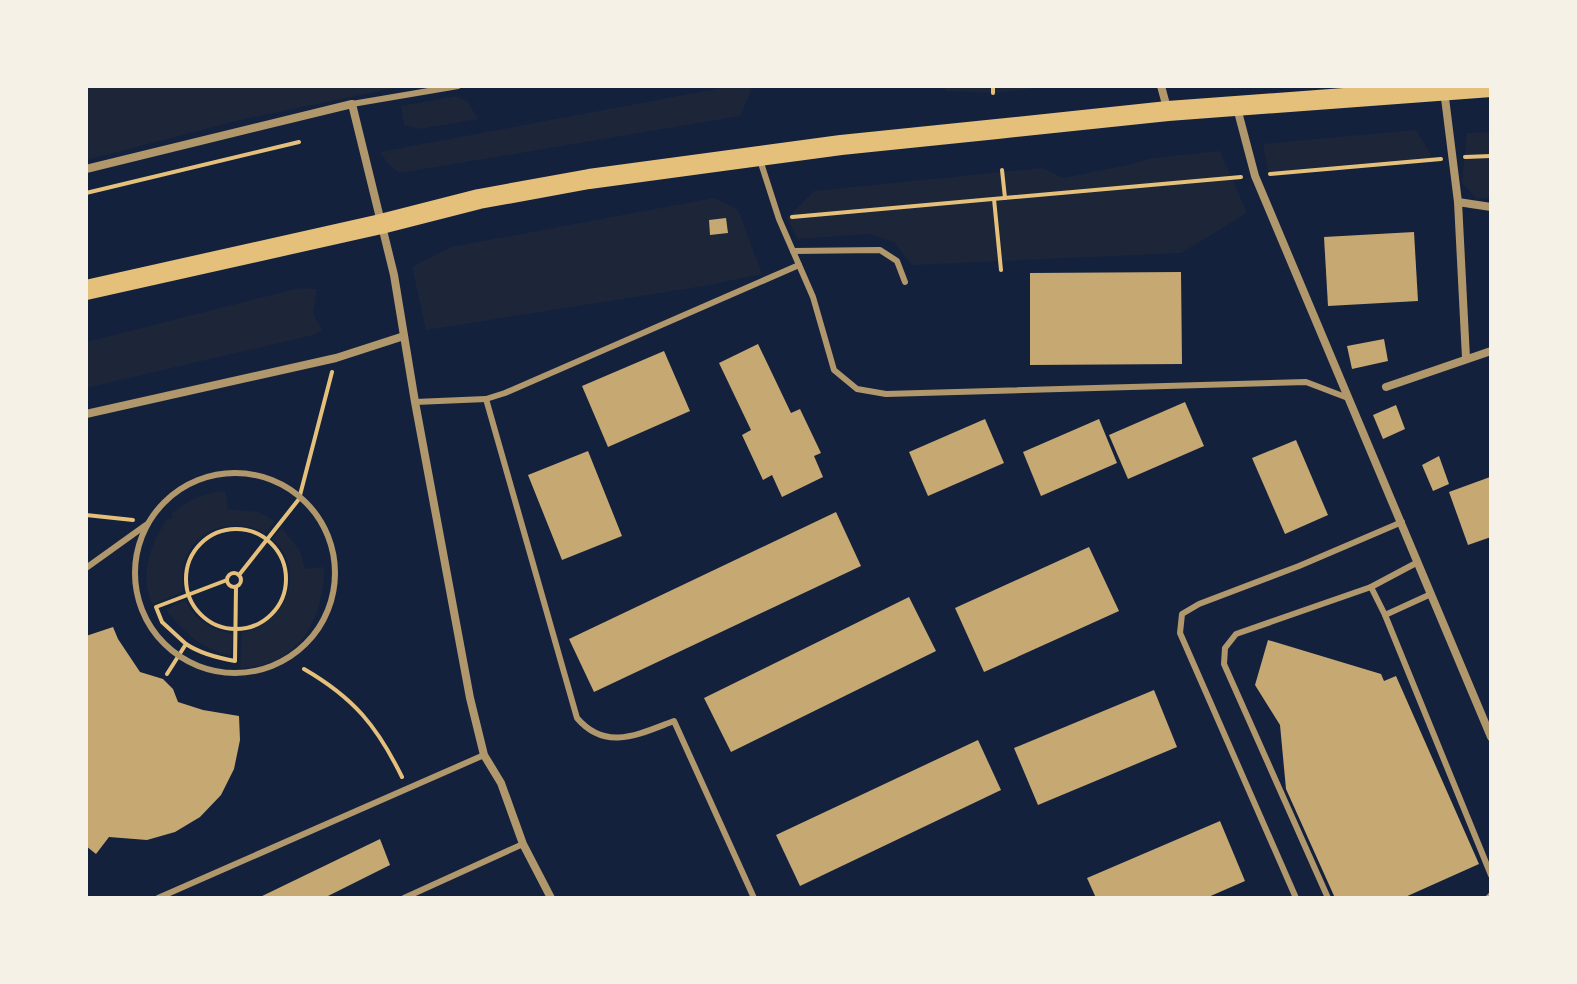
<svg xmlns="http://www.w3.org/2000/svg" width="1577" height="984" font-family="'Alegreya Sans',sans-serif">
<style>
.green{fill:#1d2539}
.building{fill:#c6a872}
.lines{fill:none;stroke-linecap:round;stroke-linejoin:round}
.path{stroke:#e5c07b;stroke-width:4}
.service{stroke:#b1986c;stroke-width:6}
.minor{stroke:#b1986c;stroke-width:8}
.primary{stroke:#e5c07b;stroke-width:20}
</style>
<rect width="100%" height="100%" fill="#14213d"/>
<!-- green -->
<g class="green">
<path d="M 86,86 L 404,86 L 240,120 L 86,160 Z"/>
<path d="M 732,86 L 753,86 L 740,116 L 400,173 L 389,165 L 380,152 Z"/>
<path d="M 945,86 L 1057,86 L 993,93 L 945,91 Z"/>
<path d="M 456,96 L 467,101 L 478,119 L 421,129 L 404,125 L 401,106 Z"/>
<path d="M 1416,130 L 1434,160 L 1269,174 L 1263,144 Z"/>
<path d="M 1491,132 L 1491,197 L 1477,199 L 1462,183 L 1467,133 Z"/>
<path d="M 1220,151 L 1247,213 L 1181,253 L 912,265 L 894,242 L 869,234 L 798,239 L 787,218 L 814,191 L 1043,168 L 1063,178 L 1128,165 L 1153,158 Z"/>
<path d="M 714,198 L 738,210 L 762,274 L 704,286 L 426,330 L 412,267 L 451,247 Z"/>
<path d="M 300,288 L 317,289 L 313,314 L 322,330 L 313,335 L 86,388 L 86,342 Z"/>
<path d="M 225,491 L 228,509 L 258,512 L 275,521 L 265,534 C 255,527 247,526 235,526 C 198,525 177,557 183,591 L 152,605 C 140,574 149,545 168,518 L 170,520 L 173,516 L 171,514 C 188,500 203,493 225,491 Z"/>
<path d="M 282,528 L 300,551 L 305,569 L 324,567 C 324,620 298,667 240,668 L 242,633 C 284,625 309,570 272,539 Z"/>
<path d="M 185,600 C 196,621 210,629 233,634 L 231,655 C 202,650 184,632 166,610 Z"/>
</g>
<!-- building -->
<g class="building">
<path d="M 726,218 L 728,233 L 710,235 L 709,220 Z"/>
<path d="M 1414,232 L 1418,301 L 1328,306 L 1324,237 Z"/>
<path d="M 1181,272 L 1182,364 L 1030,365 L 1030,273 Z"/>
<path d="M 1384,339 L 1388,361 L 1352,369 L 1347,346 Z"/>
<path d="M 758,344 L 791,413 L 800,409 L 821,453 L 814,456 L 823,477 L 782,497 L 772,475 L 763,480 L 742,435 L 751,430 L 719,363 Z"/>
<path d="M 664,351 L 690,411 L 608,447 L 582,386 Z"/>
<path d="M 1185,402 L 1204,446 L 1128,479 L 1109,435 Z"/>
<path d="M 1396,405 L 1405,429 L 1383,439 L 1373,415 Z"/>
<path d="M 985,419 L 1004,463 L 928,496 L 909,452 Z"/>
<path d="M 1099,419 L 1117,463 L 1041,496 L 1023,452 Z"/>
<path d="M 1296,440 L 1328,515 L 1285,534 L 1252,458 Z"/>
<path d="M 588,451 L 622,536 L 562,560 L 528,475 Z"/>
<path d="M 1439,456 L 1449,484 L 1433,491 L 1422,465 Z"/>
<path d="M 1490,477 L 1491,537 L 1468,545 L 1449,492 Z"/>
<path d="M 836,512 L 861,566 L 594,692 L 569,639 Z"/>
<path d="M 1089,547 L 1119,611 L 984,672 L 955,608 Z"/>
<path d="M 909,597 L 936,651 L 731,752 L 704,698 Z"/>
<path d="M 113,627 L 118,639 L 140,672 L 163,679 L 173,689 L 178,702 L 203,710 L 239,716 L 240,740 L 234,769 L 221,795 L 200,817 L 175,832 L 147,840 L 109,837 L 96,854 L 86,846 L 86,636 Z"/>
<path d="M 1268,640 L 1381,674 L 1384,681 L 1396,676 L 1479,864 L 1403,898 L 1335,898 L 1286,789 L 1280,725 L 1255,685 Z"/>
<path d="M 1154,690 L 1177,747 L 1038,805 L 1014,748 Z"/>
<path d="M 978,740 L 1001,790 L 800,886 L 776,835 Z"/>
<path d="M 1220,821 L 1245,881 L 1206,898 L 1096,898 L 1087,878 Z"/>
<path d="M 380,839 L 390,865 L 324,898 L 258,898 Z"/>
</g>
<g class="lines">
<!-- path -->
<g class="path">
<path d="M 993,86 L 993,93"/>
<path d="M 1465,157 L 1491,156"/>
<path d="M 1002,170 L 1005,198"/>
<path d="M 1270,174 L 1441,159"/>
<path d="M 86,193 L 299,142"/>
<path d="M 994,199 L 1001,270"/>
<path d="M 792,217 L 1241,177"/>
<path d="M 86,515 L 133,520"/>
<circle cx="236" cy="579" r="50"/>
<circle cx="234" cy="580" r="7"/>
<path d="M 239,575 L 299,499 L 332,372"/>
<path d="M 186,644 C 201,654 218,658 235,661 L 236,587"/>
<path d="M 304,669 C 354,698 377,726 402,777"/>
<path d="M 167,674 L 186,644 L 162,622 L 156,607 L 227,580"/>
</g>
<!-- service -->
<g class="service">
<path d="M 352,104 L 458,86"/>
<path d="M 760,160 L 779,219 L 813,297 L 834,370 L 857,389 L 886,394 L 1306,382 L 1348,398"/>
<path d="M 793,251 L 880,250 L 897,261 L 905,282"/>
<path d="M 486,399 L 577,718 C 606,752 639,734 674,721 L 754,898"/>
<path d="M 415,402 L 486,399 L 505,393 L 799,265"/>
<circle cx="235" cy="573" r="100"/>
<path d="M 86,568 L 146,525"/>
<path d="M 1431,594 L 1385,615 L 1491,875"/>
<path d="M 1385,615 L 1371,587 L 1418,562"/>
<path d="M 158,898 L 484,755"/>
<path d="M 404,898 L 523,844"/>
<path d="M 1296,898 L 1180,633 L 1182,614 L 1199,604 L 1299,566 L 1402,522"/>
<path d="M 1328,898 L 1224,664 L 1225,648 L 1236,634 L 1371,587"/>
<path d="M 1488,898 L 1491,895"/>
</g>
<!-- minor -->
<g class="minor">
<path d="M 1161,86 L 1167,108"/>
<path d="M 1444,90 L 1458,202 L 1466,358"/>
<path d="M 1237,108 L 1255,176 L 1491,737"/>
<path d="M 86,169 L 352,104 L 394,275 L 415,402 L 470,698 L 484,755 L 501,783 L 523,844 L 551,898"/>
<path d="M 1458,202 L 1491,207"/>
<path d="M 1386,387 L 1491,351"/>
<path d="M 86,414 L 336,358 L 404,336"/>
</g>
<!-- primary -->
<path class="primary" d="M 86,290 L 381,224 L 479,199 L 589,179 L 841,145 L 997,129 L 1168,111 L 1491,87"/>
</g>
<!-- border -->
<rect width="1577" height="984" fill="none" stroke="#f6f1e7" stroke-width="176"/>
</svg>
